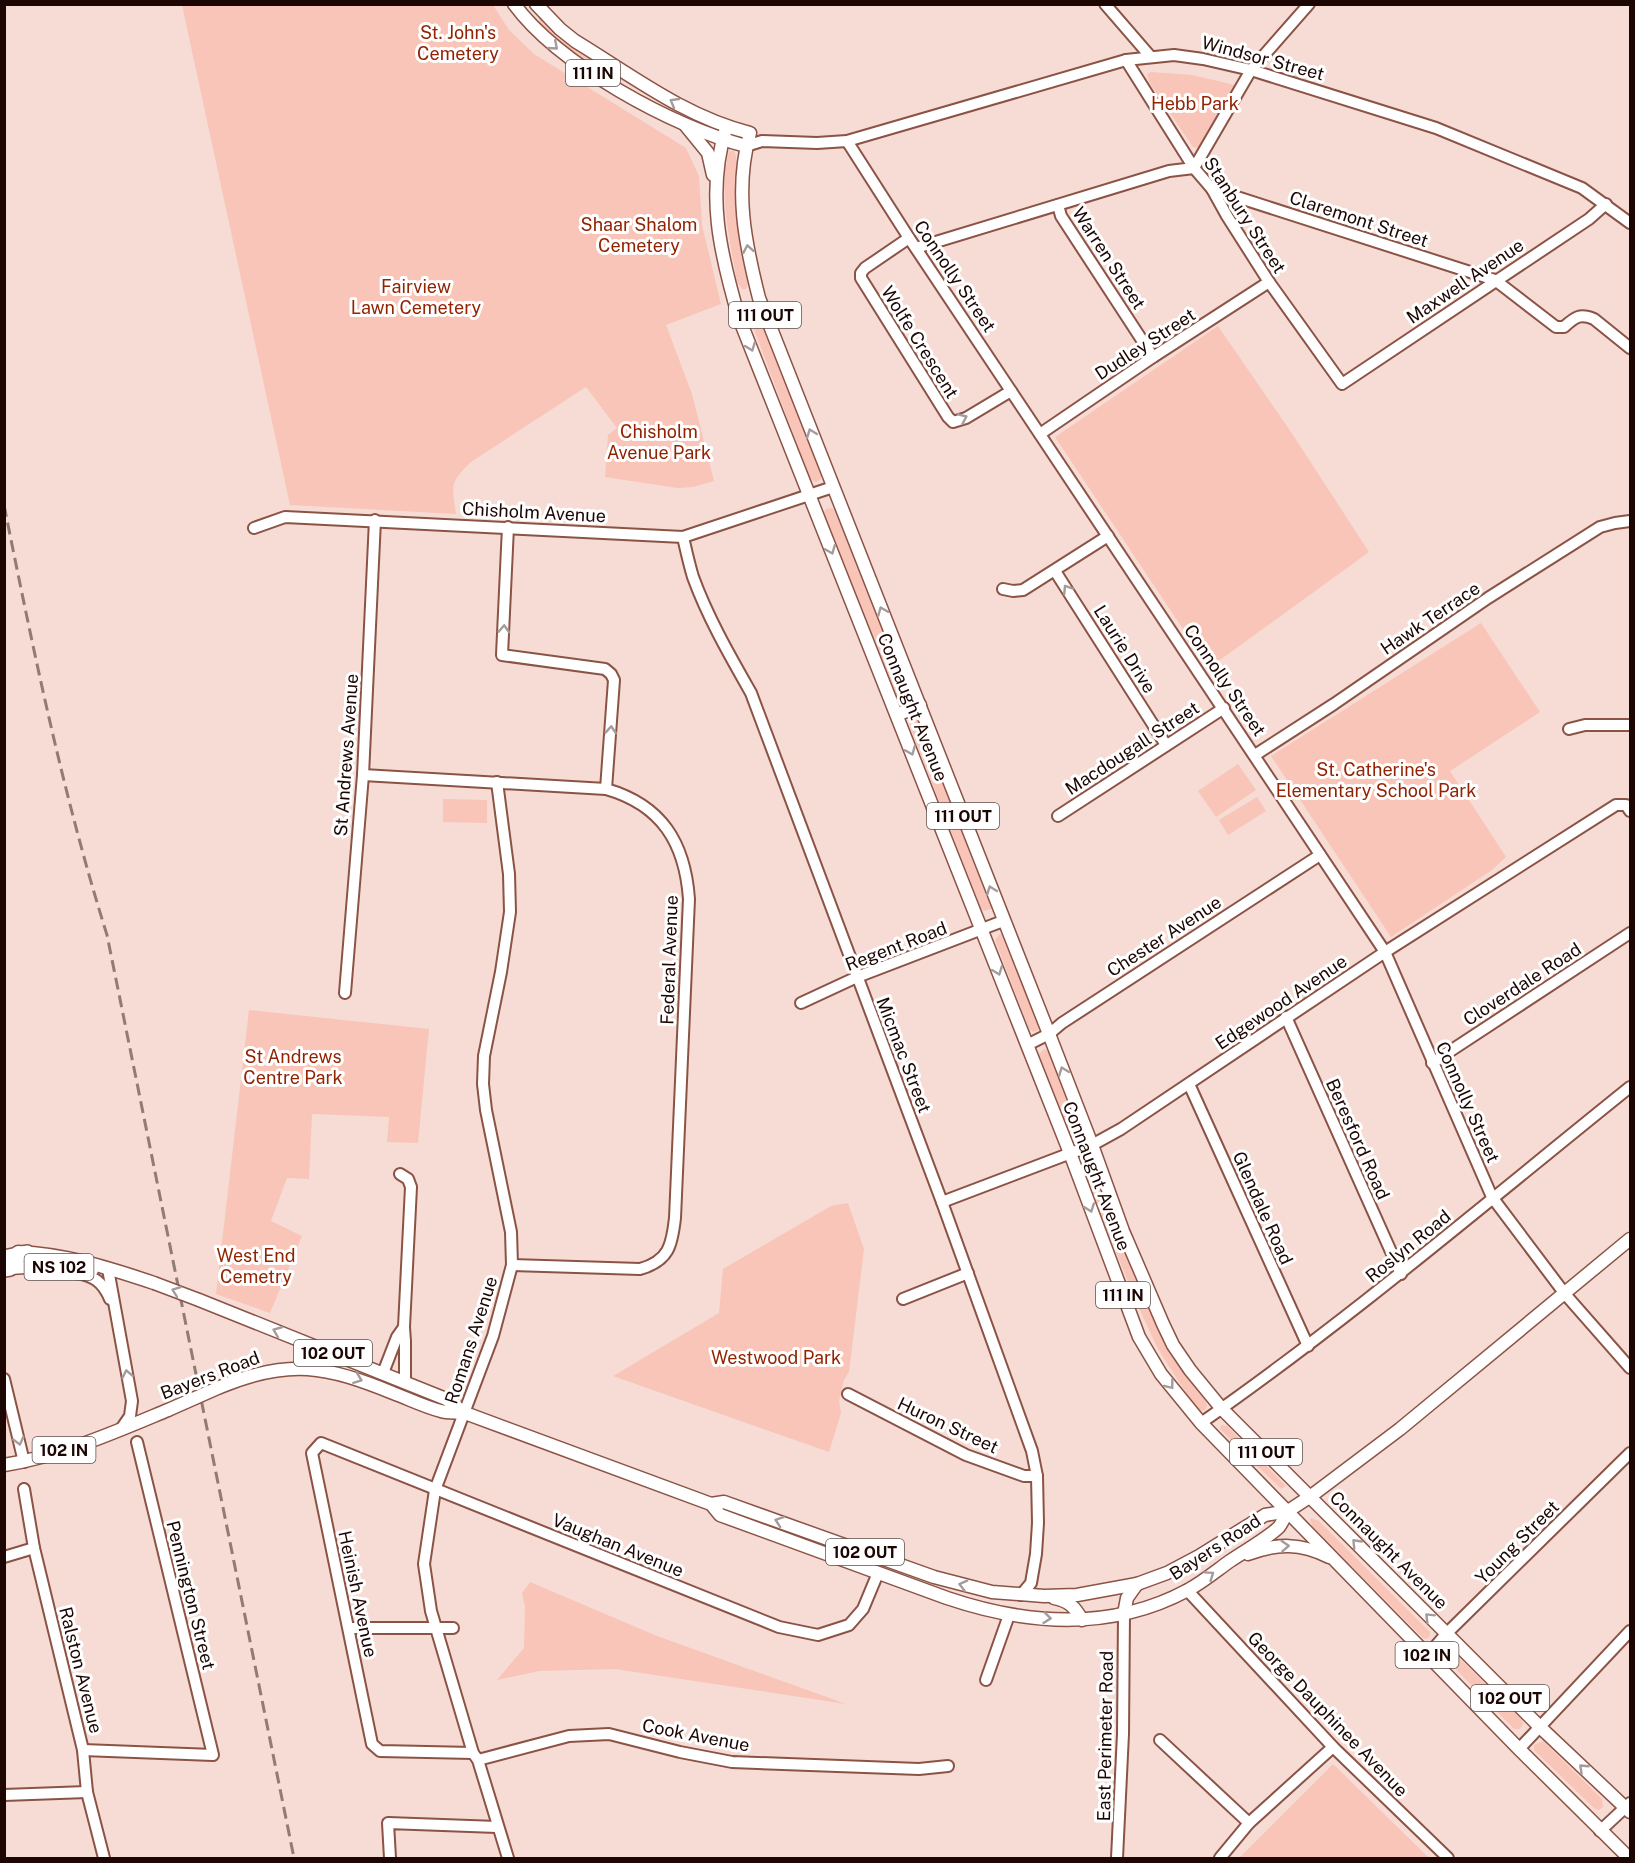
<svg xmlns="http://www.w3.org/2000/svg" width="1635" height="1863" font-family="'Public Sans',sans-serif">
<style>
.green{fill:#f8c5b8}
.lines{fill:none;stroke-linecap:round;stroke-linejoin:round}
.minor-casing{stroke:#8b5345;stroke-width:14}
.major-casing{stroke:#8b5345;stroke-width:15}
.highway-casing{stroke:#8b5345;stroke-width:18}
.minor{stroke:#fff;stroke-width:10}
.major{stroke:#fff;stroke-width:12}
.highway{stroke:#fff;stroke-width:15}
.rail{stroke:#927a75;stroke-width:3;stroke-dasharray:12 6;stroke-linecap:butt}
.major-bridge-casing{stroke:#8b5345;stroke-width:15;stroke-linecap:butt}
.major-bridge{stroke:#fff;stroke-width:12}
.oneway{stroke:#a49b9a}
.labels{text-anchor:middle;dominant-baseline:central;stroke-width:6;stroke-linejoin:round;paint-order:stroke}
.shield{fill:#fff;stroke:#5f514f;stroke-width:1.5}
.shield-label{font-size:16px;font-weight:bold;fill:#1b0603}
.park-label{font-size:18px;fill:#922303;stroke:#fff}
.street-label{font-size:18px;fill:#1b0603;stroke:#fff}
</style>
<rect width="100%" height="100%" fill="#f6dcd5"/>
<g class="green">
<path d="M182 5H493L509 30 534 54 686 148 699 176 702 225 721 304 666 325 692 394 714 481 693 487 677 488 605 477 608 435 617 428 586 387 471 462C449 483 452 486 456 514L290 505Z"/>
<path d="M539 18H542L718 130 708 129 695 124 567 48 539 24Z"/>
<path d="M1151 72 1192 75 1235 85 1199 148 1193 147 1149 82 1147 74Z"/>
<path d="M729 151H734L736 155 738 217 749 281 746 289H742L737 282C730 240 718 193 729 151Z"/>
<path d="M754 310 758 312 821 474V479L816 482 810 479 749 316 750 312Z"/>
<path d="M1218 326 1293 435 1369 552 1209 668 1055 437Z"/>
<path d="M832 508 835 510 909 693 906 699 903 700 897 696 824 513 826 509Z"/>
<path d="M1481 623 1540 712 1450 771 1506 857 1492 870 1391 937 1271 756Z"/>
<path d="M916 718 919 720 993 908 984 911 981 908 909 724Z"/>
<path d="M1238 764 1256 790 1216 817 1198 791Z"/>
<path d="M1257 797 1266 811 1228 835 1219 820Z"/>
<path d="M443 799 487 800V823L443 822Z"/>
<path d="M1000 934 1005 936 1039 1025 1038 1030 1033 1032 1029 1029 995 940Z"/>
<path d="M249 1010 429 1029 418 1143 387 1142 389 1117 312 1114 309 1179 287 1178 271 1221 302 1236 270 1313 216 1294Z"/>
<path d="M1044 1049 1049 1051 1081 1134V1138L1079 1142 1072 1140 1038 1055Z"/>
<path d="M1089 1169 1093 1170 1164 1342 1206 1402 1207 1406 1205 1410 1199 1411 1195 1407 1158 1349 1137 1304 1085 1174V1170Z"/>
<path d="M848 1203 864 1249 849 1372 844 1380 839 1401 841 1413 829 1452 613 1376 719 1313 723 1269 831 1206Z"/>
<path d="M1221 1425 1227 1426 1286 1486 1281 1489 1220 1429Z"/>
<path d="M1311 1518 1319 1521 1430 1632V1636L1426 1639 1423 1638 1313 1527 1310 1520Z"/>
<path d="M530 1582 657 1636 846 1704 615 1669 539 1671 497 1680 524 1648 525 1607 522 1593Z"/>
<path d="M1449 1651H1452L1522 1720 1523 1724 1520 1729H1514L1446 1659V1654Z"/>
<path d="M1543 1741 1602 1799 1603 1807 1599 1810 1595 1809 1534 1750V1745Z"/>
<path d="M1333 1764 1429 1858H1239Z"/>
</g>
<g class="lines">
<g class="minor-casing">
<g id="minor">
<path d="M1105 4 1150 56"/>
<path d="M1126 60 1194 168 1212 189 1227 216 1269 282 1342 384 1589 219 1606 204"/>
<path d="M847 141 909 238 1385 952 1492 1197 1565 1294 1630 1368"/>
<path d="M746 146 762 141 817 143 847 141 1126 60 1174 55 1203 59 1251 70 1436 128 1582 188 1630 223"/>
<path d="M1194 168 1251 70 1309 4"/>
<path d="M1212 189 1495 280 1556 327H1564C1575 317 1580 313 1594 319L1630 348"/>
<path d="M1058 205 1061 216 1153 357"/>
<path d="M909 238 865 268 861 273V278L948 417 953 422 966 418 1011 391"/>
<path d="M916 248 1169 171 1194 168"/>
<path d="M1040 434 1153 357 1269 282"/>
<path d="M508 527 502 655 605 669 611 674 614 680 606 789"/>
<path d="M254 528 285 517 683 537 833 487"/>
<path d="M683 537C686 550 689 564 693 577 708 618 730 656 751 693L942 1202 1032 1451 1037 1476 1038 1523 1036 1554 1031 1583 1021 1595"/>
<path d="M1055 571 1166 745"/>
<path d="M1003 589 1013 591 1023 590 1108 536"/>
<path d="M1569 729 1585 725H1630"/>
<path d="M1255 755 1334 704 1488 598 1600 527 1615 523 1630 521"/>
<path d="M363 775 606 789C662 805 685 843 689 899L675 1218C672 1245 669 1261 640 1269L512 1265"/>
<path d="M497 782 509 874 510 912 501 972 484 1056 483 1084 486 1110 511 1232 512 1265 493 1336 435 1490 424 1564 431 1611 473 1753 478 1760 508 1858"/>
<path d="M1058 816 1224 708"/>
<path d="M345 993 363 775 375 520"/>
<path d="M801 1003 857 977 1003 921"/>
<path d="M1286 1017 1401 1274"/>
<path d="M1027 1045 1049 1034 1062 1023 1320 855"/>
<path d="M1432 1063 1630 933"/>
<path d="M1189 1084 1308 1346"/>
<path d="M400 1174 408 1179 411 1187 404 1327 405 1341V1382"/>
<path d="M942 1202 1092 1145 1121 1129 1385 952 1616 805H1626L1630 811"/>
<path d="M108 1269 132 1401 130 1416 121 1429"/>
<path d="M75 1273C93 1275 103 1282 110 1299"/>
<path d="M903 1299 968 1273"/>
<path d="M383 1373 397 1337 404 1327"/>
<path d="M4 1379 24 1462"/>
<path d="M848 1394 966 1455 1024 1476H1037"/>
<path d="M1201 1423C1350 1319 1488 1201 1630 1087"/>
<path d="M24 1489 34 1548 83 1750 87 1792 104 1858"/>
<path d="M4 1557 34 1548"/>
<path d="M1187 1590 1333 1747 1448 1858"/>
<path d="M349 1628H453"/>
<path d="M1427 1656 1446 1634 1630 1453"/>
<path d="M986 1680 1009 1615"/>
<path d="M1160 1740 1249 1823"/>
<path d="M1519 1749 1630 1631"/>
<path d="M83 1750 213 1755 137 1442"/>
<path d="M473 1753 380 1751 372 1744 312 1453 321 1443 779 1627 818 1635 849 1625 863 1609 878 1573"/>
<path d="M478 1760 569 1736 609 1734 680 1752 732 1762 919 1769 948 1766"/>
<path d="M4 1795 87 1792"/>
<path d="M1600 1831 1630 1803"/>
<path d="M390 1858 388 1823 497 1827"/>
<path d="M1117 1858 1123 1734 1124 1614"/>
<path d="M1220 1858 1249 1823 1333 1747"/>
</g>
</g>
<g class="major-casing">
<g id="major">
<path d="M514 4C559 65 673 127 746 146"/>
<path d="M536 4 560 29 575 41C631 75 685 117 750 133 734 190 745 243 759 298L1049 1034 1092 1145 1123 1231 1163 1324 1173 1345 1190 1370 1222 1409 1541 1728 1630 1812"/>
<path d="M686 126 708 153 713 175"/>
<path d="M726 128C706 194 720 253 739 318L1070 1153 1139 1337 1161 1374 1201 1423 1519 1749 1629 1858"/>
<path d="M897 715 920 705"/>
<path d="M18 1252C66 1254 109 1268 154 1283"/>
<path d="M10 1268 41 1266 92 1270"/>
<path d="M199 1300 446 1399 465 1413 711 1504 720 1515 947 1598C1027 1625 1112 1631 1188 1590 1203 1582 1216 1571 1230 1561 1243 1552 1268 1538 1279 1527 1282 1523 1285 1516 1288 1511"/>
<path d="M220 1387C290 1358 326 1366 393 1393 409 1399 425 1407 441 1411 448 1413 456 1412 464 1413"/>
<path d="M4 1465C61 1456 115 1432 168 1410"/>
<path d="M711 1504 724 1502 934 1577 992 1592 1044 1596 1077 1595 1137 1584 1167 1573 1199 1556 1265 1515 1288 1511 1311 1496 1400 1429 1630 1239"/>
<path d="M1248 1554C1277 1543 1301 1543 1329 1557"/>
<path d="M1054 1598C1069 1601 1075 1607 1082 1620"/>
<path d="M1124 1614 1127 1598 1137 1584"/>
</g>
</g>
<g class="highway-casing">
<g id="highway">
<path d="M4 1258 27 1253"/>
<path d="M4 1269 10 1268"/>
</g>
</g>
<use href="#minor" class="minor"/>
<use href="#major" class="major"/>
<use href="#highway" class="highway"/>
<path class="rail" d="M4 505C33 649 63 795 107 935L294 1858"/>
<g class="major-bridge-casing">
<g id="major-bridge">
<path d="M154 1283 199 1300"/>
<path d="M168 1410 220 1387"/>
</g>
</g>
<use href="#major-bridge" class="major-bridge"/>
</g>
<defs><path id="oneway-chevron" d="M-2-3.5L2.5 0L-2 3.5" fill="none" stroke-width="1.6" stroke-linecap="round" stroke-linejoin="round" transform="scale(1.5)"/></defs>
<g class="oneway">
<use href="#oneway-chevron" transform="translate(554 46) rotate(41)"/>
<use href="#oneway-chevron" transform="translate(674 102) rotate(-150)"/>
<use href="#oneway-chevron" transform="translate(748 249) rotate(-100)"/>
<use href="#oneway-chevron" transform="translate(751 347) rotate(69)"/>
<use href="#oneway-chevron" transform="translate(963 418) rotate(-24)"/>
<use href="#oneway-chevron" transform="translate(811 433) rotate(-111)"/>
<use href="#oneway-chevron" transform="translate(831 550) rotate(68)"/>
<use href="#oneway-chevron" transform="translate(1067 589) rotate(-123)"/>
<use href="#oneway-chevron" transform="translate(882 611) rotate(-112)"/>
<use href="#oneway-chevron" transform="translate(504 629) rotate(-87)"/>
<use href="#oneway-chevron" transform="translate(611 730) rotate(-86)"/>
<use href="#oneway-chevron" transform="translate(911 751) rotate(68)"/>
<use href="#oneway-chevron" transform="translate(991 890) rotate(-111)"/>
<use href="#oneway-chevron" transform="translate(998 971) rotate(69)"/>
<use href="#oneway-chevron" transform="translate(1063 1071) rotate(-111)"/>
<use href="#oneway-chevron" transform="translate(1090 1208) rotate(70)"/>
<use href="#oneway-chevron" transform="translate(176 1291) rotate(-160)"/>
<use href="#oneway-chevron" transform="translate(277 1331) rotate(-158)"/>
<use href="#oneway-chevron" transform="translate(127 1374) rotate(-101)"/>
<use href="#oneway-chevron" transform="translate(358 1379) rotate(21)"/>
<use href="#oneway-chevron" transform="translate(1170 1385) rotate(52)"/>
<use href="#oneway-chevron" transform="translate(19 1441) rotate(76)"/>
<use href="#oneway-chevron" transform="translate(779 1521) rotate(-161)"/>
<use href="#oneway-chevron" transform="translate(1356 1543) rotate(-134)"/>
<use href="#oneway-chevron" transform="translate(1285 1546) rotate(-3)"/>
<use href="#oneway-chevron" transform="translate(1210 1575) rotate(-35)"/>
<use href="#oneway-chevron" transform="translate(963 1585) rotate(-165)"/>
<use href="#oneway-chevron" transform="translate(1429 1617) rotate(-135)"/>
<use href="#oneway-chevron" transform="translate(1047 1618) rotate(6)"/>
<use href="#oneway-chevron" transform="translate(1583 1768) rotate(-137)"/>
</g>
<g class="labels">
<g class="shield">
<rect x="566" y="60" width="54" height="26" rx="4.5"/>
<rect x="729" y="302" width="72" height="26" rx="4.5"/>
<rect x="927" y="803" width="72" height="26" rx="4.5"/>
<rect x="24.5" y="1254" width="69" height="26" rx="4.5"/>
<rect x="1096" y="1282" width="54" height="26" rx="4.5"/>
<rect x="294" y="1340" width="78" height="26" rx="4.5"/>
<rect x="32.5" y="1437" width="63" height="26" rx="4.5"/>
<rect x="1230" y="1439" width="72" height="26" rx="4.5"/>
<rect x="826" y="1539" width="78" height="26" rx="4.5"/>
<rect x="1395.5" y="1642" width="63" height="26" rx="4.5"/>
<rect x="1471" y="1685" width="78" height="26" rx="4.5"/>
</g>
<g class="shield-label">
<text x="593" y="73">111 IN</text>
<text x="765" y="315">111 OUT</text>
<text x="963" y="816">111 OUT</text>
<text x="59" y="1267">NS 102</text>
<text x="1123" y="1295">111 IN</text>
<text x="333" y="1353">102 OUT</text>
<text x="64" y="1450">102 IN</text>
<text x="1266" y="1452">111 OUT</text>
<text x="865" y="1552">102 OUT</text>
<text x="1427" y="1655">102 IN</text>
<text x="1510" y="1698">102 OUT</text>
</g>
<g class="park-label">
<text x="458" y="32">St. John's<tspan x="458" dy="21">Cemetery</tspan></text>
<text x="1195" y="103">Hebb Park</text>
<text x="639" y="224">Shaar Shalom<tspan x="639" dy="21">Cemetery</tspan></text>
<text x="416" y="286">Fairview<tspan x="416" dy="21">Lawn Cemetery</tspan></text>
<text x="659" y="431">Chisholm<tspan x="659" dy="21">Avenue Park</tspan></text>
<text x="1376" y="769">St. Catherine's<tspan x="1376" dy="21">Elementary School Park</tspan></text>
<text x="293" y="1056">St Andrews<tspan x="293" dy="21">Centre Park</tspan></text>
<text x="256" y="1255">West End<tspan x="256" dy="21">Cemetry</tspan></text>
<text x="776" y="1357">Westwood Park</text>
</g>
<g class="street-label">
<text transform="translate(1263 58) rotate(15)">Windsor Street</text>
<text transform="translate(1245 215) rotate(57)">Stanbury Street</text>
<text transform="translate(1359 219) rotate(18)">Claremont Street</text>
<text transform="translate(1109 258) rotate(57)">Warren Street</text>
<text transform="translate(955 276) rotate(56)">Connolly Street</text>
<text transform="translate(1465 281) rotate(-34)">Maxwell Avenue</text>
<text transform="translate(920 342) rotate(58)">Wolfe Crescent</text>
<text transform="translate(1145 344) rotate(-33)">Dudley Street</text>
<text transform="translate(534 512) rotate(3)">Chisholm Avenue</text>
<text transform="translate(1430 618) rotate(-34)">Hawk Terrace</text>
<text transform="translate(1125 649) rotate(58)">Laurie Drive</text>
<text transform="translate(1225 680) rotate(56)">Connolly Street</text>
<text transform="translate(913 707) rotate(68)">Connaught Avenue</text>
<text transform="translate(1132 748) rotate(-33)">Macdougall Street</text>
<text transform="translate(346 755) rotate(-86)">St Andrews Avenue</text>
<text transform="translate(1164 936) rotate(-33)">Chester Avenue</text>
<text transform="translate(896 946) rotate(-21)">Regent Road</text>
<text transform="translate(669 960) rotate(-88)">Federal Avenue</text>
<text transform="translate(1522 984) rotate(-33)">Cloverdale Road</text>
<text transform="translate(1281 1002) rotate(-34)">Edgewood Avenue</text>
<text transform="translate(904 1055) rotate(69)">Micmac Street</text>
<text transform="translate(1468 1102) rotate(66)">Connolly Street</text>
<text transform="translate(1358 1139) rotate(66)">Beresford Road</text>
<text transform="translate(1097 1176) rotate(69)">Connaught Avenue</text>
<text transform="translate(1263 1208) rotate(66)">Glendale Road</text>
<text transform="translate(1408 1246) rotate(-39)">Roslyn Road</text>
<text transform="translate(471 1340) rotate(-72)">Romans Avenue</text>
<text transform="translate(210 1375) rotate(-21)">Bayers Road</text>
<text transform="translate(948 1425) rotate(25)">Huron Street</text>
<text transform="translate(1517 1542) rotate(-45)">Young Street</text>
<text transform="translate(618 1545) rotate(22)">Vaughan Avenue</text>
<text transform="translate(1215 1547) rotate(-33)">Bayers Road</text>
<text transform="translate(1389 1550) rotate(45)">Connaught Avenue</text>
<text transform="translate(358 1594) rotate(78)">Heinish Avenue</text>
<text transform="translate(191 1595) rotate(76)">Pennington Street</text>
<text transform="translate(81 1670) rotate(76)">Ralston Avenue</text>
<text transform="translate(1328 1714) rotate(46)">George Dauphinee Avenue</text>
<text transform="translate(696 1735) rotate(11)">Cook Avenue</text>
<text transform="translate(1105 1736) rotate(-89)">East Perimeter Road</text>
</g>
</g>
<rect width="1635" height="1863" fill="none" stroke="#1b0603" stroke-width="12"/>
</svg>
